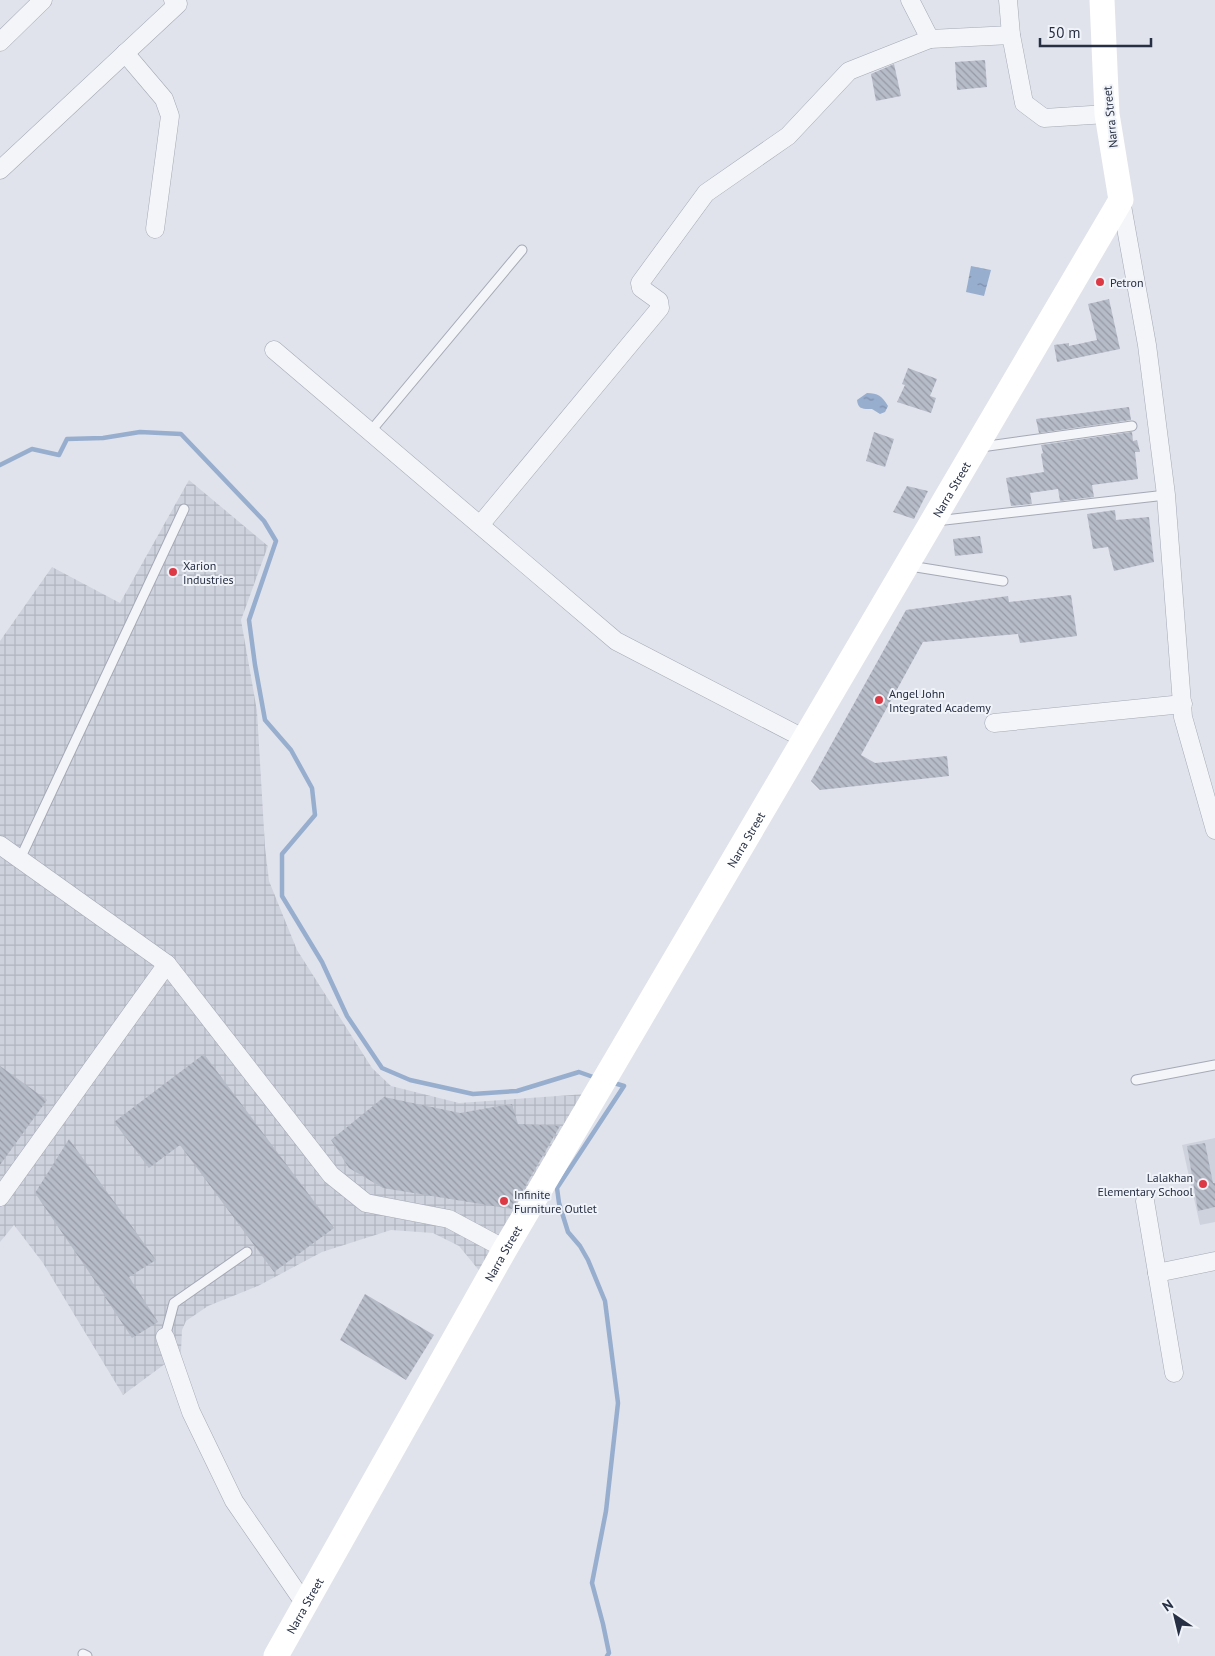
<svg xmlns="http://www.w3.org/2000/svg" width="1215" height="1656" font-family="'PT Sans',sans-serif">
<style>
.built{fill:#ced2dd}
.industrial{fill:url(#industrial-grid)}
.water{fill:url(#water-ripples)}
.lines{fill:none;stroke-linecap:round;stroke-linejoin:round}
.stream{stroke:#98aece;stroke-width:4.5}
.building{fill:url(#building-back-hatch)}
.lane-casing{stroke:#a5a9b6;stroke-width:11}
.street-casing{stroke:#a5a9b6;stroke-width:19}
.lane{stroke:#f3f5f8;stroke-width:9}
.street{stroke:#f3f5f8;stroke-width:18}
.secondary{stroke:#fff;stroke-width:25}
.poi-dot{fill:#dc3945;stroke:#f0f3f8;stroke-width:2}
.labels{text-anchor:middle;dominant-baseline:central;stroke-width:4;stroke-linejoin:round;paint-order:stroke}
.street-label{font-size:12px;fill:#272f44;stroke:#f0f3f8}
.poi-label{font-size:12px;fill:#272f44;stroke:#f0f3f8;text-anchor:start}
</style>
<defs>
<pattern id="industrial-grid" width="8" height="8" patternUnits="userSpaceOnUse" patternTransform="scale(1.25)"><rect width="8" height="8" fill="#ced2dd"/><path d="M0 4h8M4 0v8" fill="none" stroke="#b1b5bf"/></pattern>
<pattern id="water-ripples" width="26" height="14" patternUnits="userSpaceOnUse" patternTransform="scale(1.25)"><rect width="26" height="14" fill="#98aece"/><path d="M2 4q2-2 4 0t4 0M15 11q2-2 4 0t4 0" fill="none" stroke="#7c8ea9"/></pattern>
<pattern id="building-back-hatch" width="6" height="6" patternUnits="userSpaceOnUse" patternTransform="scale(1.25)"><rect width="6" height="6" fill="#b7bcc9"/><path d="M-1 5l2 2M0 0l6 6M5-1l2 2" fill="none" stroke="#9599a5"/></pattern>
</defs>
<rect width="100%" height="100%" fill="#e0e3eb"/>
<path class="built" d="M1215 1138V1222L1200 1225 1182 1145Z"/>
<path class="industrial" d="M189 480 268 546 241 620 257 711 265 847 269 881 297 950 372 1068 391 1086 459 1103 586 1094 482 1274 459 1246 433 1233 391 1230 322 1252 258 1286 208 1306 186 1321 182 1330 181 1352 123 1395 43 1263 14 1225 0 1242V641L52 567 120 603Z"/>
<g class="water">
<path d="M971 266 991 270 984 296 966 292Z"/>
<path d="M867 393C878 393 882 396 888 406L885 412 880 414 872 409C864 409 858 410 857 400Z"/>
</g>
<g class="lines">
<g class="stream">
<path d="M0 465 32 449 59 455 67 439 103 438 140 432 181 434 264 521 276 541 249 620 255 665 265 720 291 750 312 788 315 815 282 854V896L322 962 347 1016 382 1068 410 1080 473 1094 517 1091 579 1072 596 1078"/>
<path d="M607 1656 609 1653 603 1624 592 1583 606 1511 618 1403 605 1301 588 1260 580 1246 568 1232 559 1203 557 1188 624 1086 614 1083"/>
</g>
</g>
<g class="building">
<path d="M985 60 987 87 957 90 955 62Z"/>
<path d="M894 64 901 96 876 101 871 74Z"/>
<path d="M1109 299 1120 349 1057 362 1054 345 1069 343V346L1097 340 1088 304Z"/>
<path d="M908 368 937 379 930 396 936 398 931 413 897 402 905 385 902 384Z"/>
<path d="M1129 407 1131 420 1039 433 1036 419Z"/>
<path d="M874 432 894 439 885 467 866 461Z"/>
<path d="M1132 432 1133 441 1137 440 1140 452H1135L1138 479 1092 485 1094 497 1060 501 1058 489 1030 493 1032 504 1011 506 1006 478 1044 472 1041 454 1043 453 1041 445Z"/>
<path d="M907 486 928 491 914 519 893 512Z"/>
<path d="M1115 510 1116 520 1149 517 1154 562 1114 571 1108 547 1093 549 1087 514Z"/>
<path d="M980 536 983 553 955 556 953 539Z"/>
<path d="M1071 595 1077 636 1020 643 1018 634 923 642 861 755 875 763 947 756 949 776 820 790 811 781 906 610 1008 596 1009 602Z"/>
<path d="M204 1054 334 1228 274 1272 180 1145 149 1168 114 1122Z"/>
<path d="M0 1066 47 1100 0 1165Z"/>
<path d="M384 1097 460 1113 512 1104 518 1124 560 1126 512 1209 383 1188 349 1168 331 1140Z"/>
<path d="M69 1139 156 1260 129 1277 158 1322 132 1338 105 1297H106L35 1193Z"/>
<path d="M1205 1143 1213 1183H1215V1207L1198 1211 1187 1146Z"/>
<path d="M365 1294 434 1335 406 1380 340 1340Z"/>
</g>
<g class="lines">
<g class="lane-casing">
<g id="lane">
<path d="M370 432 522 250"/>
<path d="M981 447 1132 426"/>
<path d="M936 521 1166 495"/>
<path d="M910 566 1003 581"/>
<path d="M20 859 184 509"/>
<path d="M1136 1080 1215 1065"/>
<path d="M165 1337 174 1303 247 1252"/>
<path d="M83 1654 87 1656"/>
</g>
</g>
<g class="street-casing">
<g id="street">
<path d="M910 0 930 39"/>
<path d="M1008 0 1011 35 1024 103 1044 118 1107 114"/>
<path d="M0 42 43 0"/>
<path d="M125 53 164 99 170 116 155 229"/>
<path d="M0 170 178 4 173 0"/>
<path d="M1121 200 1147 345 1166 495 1183 717 1215 830"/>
<path d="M274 350 616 641 805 739"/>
<path d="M480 525 660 308 659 301 641 288 640 283 706 193 788 136 849 71 930 39 1011 35"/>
<path d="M994 723 1183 704"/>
<path d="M0 845 167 964 331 1175 366 1203 449 1219 505 1249"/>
<path d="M0 1197 167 964"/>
<path d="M1145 1201 1174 1373"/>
<path d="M1157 1273 1215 1261"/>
<path d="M165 1337 191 1412 234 1501 305 1604"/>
</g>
</g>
<use href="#lane" class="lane"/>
<use href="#street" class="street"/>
<path class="secondary" id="s1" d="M276 1656 505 1249 1121 200 1107 114 1102 0"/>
</g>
<g class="poi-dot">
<circle cx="1100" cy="282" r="5"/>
<circle cx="173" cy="572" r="5"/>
<circle cx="879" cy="700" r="5"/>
<circle cx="1203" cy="1184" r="5"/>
<circle cx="504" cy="1201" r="5"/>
</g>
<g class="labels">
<g class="street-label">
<text transform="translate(1110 117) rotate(-96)">Narra Street</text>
<text stroke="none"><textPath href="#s1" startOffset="1348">Narra Street</textPath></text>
<text stroke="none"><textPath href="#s1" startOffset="942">Narra Street</textPath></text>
<text stroke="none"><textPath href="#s1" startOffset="462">Narra Street</textPath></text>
<text stroke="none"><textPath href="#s1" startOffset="58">Narra Street</textPath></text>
</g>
<g class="poi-label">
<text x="1110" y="282">Petron</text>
<text x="183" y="565">Xarion<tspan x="183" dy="14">Industries</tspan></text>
<text x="889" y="693">Angel John<tspan x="889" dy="14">Integrated Academy</tspan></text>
<text x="1193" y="1177" text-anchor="end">Lalakhan<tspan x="1193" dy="14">Elementary School</tspan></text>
<text x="514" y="1194">Infinite<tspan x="514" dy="14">Furniture Outlet</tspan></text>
</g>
</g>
<g transform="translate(1175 1616) rotate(325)" stroke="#f0f3f8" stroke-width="4" paint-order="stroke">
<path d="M0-4L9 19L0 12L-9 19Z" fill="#272f44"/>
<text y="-8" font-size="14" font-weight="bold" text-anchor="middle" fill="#272f44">N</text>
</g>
<path d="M1040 38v8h111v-8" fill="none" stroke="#272f44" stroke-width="2.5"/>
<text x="1048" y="38" font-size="15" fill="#272f44" stroke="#f0f3f8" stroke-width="4" paint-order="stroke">50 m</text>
</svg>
